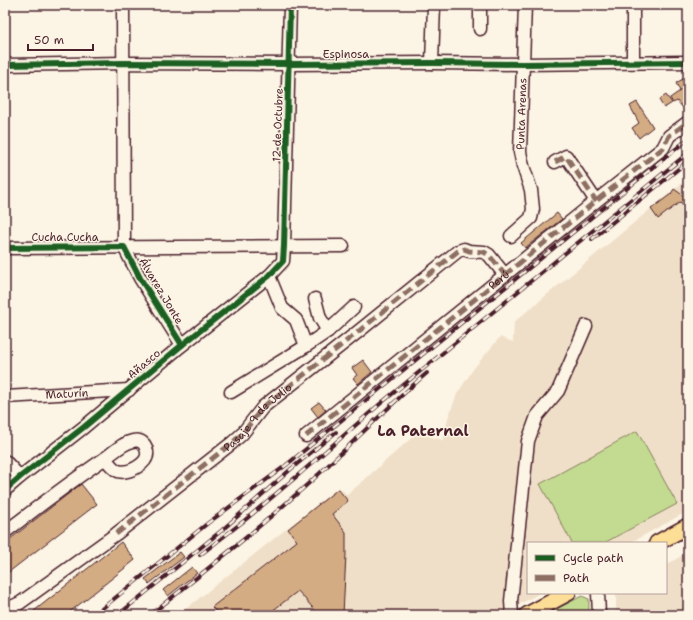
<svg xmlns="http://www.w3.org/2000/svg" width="693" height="620" font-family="'Shantell Sans',sans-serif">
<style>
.built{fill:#f0dfc8}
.green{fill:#c3db91;stroke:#867d5e}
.building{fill:#d3ac84;stroke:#4a1f2b}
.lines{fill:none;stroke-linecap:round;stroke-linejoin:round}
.minor-casing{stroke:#4a1f2b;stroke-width:15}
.major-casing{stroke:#4a1f2b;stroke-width:18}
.minor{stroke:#fcf5e5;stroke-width:12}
.major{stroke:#fcde96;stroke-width:15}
.rail-casing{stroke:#4a1f2b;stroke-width:4}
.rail{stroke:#fcf5e5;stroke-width:2.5;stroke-dasharray:8;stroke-linecap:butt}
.quiet{stroke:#8d6e63;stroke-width:5;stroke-dasharray:10 5;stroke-linecap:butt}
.cycleway-casing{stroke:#fcf5e5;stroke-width:8}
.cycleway{stroke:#1b5e20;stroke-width:6}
.labels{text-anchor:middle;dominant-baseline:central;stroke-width:3;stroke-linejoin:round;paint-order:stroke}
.street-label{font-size:11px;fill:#4a1f2b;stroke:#fcf5e5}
.district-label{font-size:15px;font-weight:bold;fill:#4a1f2b;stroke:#fcf5e5}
</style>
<rect width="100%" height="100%" fill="#fcf5e5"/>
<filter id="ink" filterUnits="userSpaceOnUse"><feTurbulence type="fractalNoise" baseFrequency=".025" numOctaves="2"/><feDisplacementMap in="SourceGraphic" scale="8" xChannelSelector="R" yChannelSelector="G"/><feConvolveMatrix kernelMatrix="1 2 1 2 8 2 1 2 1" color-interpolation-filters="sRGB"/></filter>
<g filter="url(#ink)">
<g class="built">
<path d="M688 178V511L630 543H528V593H540L506 612 494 615H178L339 487 347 495 417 433 443 440 448 418 457 394 474 368 500 337 513 342 514 322Z"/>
<path d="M688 552V615H616V594L666 593V565Z"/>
</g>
<g class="green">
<path d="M637 431 677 504 604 543H572L540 484Z"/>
<path d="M582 596 589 599V615H544Z"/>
</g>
<g class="building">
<path d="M683 79 688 88V106L684 109 677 101 673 103 670 98 680 91 676 83Z"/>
<path d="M666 95 672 103 664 108 659 100Z"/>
<path d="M637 102 653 127 639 138 632 128 639 123 630 106Z"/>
<path d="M674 189 688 199V208L680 202 658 219 651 209 671 194Z"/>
<path d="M557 213 562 219 525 248 521 243Z"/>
<path d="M363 360 372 372 358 384 353 378 357 375 352 368Z"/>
<path d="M319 402 326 410 318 417 311 408Z"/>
<path d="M81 484 97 504 5 575V543Z"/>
<path d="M338 489 348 501 332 514 346 532V554L343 615H319L298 591 267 615H219L212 607 297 541 288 529Z"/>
<path d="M121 542 135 560 66 615H29Z"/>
<path d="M180 552 184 557 149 584 145 579Z"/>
<path d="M192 567 197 573 168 596 163 590Z"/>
</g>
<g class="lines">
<g class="minor-casing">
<g id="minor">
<path d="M123 5 124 247 140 278 182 345"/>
<path d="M480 29V5"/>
<path d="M633 62V5"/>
<path d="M432 63 434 5"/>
<path d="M5 65 124 63 289 64 432 63 523 64 688 62"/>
<path d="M555 162 566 156 596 201"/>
<path id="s1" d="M511 236 531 218 533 209 531 190 523 166 520 152 525 5"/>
<path d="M5 248 343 246"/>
<path d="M315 299 320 318 328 331"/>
<path d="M306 346 328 331 354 307"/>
<path d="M231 392 306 346 296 320 282 308 269 276"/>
<path id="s2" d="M5 397 129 390"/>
<path d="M306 436 596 201 663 148 669 136 688 122"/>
<path d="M5 461 20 477"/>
<path d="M5 490 20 477 84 427 182 345 269 276 283 261 284 246 290 5"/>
<path d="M5 532C38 507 70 482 104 459 113 453 122 443 133 441 141 439 146 444 147 452 149 464 128 474 118 471 113 469 108 462 105 458"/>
<path d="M598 593 599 615"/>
<path d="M5 610 20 603 116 534 232 443 242 434 263 407 359 331 458 251 464 249 469 251 484 252 489 255 505 275"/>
<path d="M512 615 511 601 528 441 537 416 558 391 586 326"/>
</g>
</g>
<g class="major-casing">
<g id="major">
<path d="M657 543 688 526"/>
<path d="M527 615 568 593"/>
</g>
</g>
<use href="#minor" class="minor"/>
<use href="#major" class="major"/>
<g class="rail-casing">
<g id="rail">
<path d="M592 239 688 161"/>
<path d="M200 555 245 520 296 477 380 404 688 153"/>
<path d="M94 615 208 523 285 466 688 139"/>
<path d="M118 615 221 531 291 469 336 432"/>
<path d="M150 615C204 572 258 529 309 483 349 447 386 408 427 373"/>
</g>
</g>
<use href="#rail" class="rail"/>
<g class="quiet">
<path d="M555 162 566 156 596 201"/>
<path id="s3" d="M306 436 596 201 663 148 669 136 688 122"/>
<path id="s4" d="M116 534 232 443 242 434 263 407 359 331 458 251 464 249 469 251 484 252 489 255 505 275"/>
</g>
<g class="cycleway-casing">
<g id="cycleway">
<path d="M5 65 124 63 289 64 432 63 523 64 688 62"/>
<path d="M5 248 124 247 140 278 182 345"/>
<path d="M5 490 20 477 84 427 182 345 269 276 283 261 284 246 290 5"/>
</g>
</g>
<use href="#cycleway" class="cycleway"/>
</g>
</g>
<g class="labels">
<g class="street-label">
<text x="346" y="54">Espinosa</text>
<text stroke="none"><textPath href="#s1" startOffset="133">Punta Arenas</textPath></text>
<text transform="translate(278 125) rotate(-88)">12 de Octubre</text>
<text x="65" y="237">Cucha Cucha</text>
<text stroke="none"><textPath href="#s3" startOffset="248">Perú</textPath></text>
<text transform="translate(161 291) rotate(59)">Álvarez Jonte</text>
<text transform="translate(144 364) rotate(-40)">Añasco</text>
<text stroke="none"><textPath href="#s2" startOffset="62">Maturín</textPath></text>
<text stroke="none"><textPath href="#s4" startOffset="184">Pasaje 9 de Julio</textPath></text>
</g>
<g class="district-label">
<text x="423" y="431">La Paternal</text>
</g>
</g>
<rect width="693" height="620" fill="none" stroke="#fcf5e5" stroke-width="20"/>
<rect x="10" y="10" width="673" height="600" fill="none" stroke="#4a1f2b" stroke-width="1.5" filter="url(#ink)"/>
<rect x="527" y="542" width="140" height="52" fill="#fcf5e5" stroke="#b59f9b"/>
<rect x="535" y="555" width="20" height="6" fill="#1b5e20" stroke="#b59f9b"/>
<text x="563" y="562" font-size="12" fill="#4a1f2b">Cycle path</text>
<rect x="535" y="575" width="20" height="6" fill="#8d6e63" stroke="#b59f9b"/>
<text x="563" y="582" font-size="12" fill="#4a1f2b">Path</text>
<path d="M28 44v6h65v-6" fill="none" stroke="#4a1f2b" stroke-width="2"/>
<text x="34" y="44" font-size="12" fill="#4a1f2b" stroke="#fcf5e5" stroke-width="3" paint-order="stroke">50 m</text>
</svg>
